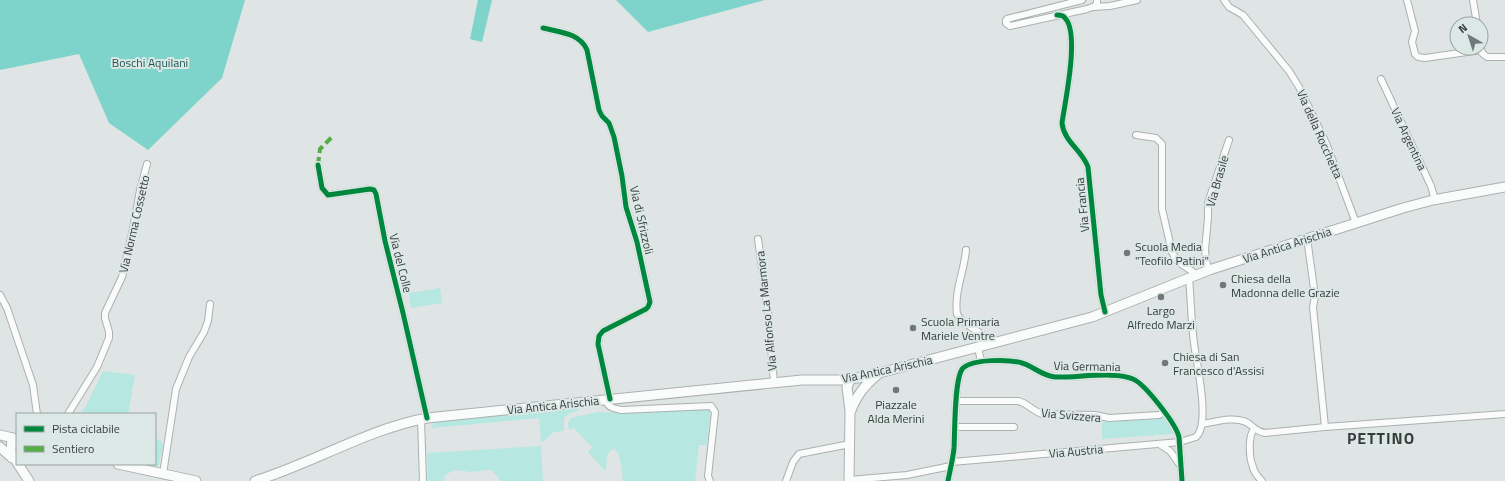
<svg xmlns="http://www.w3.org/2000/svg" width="1505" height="481" font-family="'Titillium Web',sans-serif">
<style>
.green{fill:#b6e7e0}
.forest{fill:#7ed3ca}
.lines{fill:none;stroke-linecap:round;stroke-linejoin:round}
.street-casing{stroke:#acb0b0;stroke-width:8}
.secondary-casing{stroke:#acb0b0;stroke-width:11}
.street{stroke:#fafbfb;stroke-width:6}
.secondary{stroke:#fafbfb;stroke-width:9}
.quiet{stroke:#55ad46;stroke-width:4;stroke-dasharray:8 4;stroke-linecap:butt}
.cycleway-casing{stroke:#dce8e6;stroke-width:8}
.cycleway{stroke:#00873e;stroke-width:5}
.poi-dot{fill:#727877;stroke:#dce8e6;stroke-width:1.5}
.labels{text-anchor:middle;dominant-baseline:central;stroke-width:4;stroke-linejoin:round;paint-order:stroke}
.park-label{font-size:12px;fill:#1c564f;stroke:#dce8e6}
.street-label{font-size:12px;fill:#383d3c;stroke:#dce8e6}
.poi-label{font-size:12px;fill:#383d3c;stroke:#dce8e6;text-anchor:start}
.district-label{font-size:16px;font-weight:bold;letter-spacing:1px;fill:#383d3c;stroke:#dce8e6}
</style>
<rect width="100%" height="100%" fill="#dfe5e4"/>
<g class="green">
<path d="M440 288 442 303 411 308 409 293Z"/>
<path d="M103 371 135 375 128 414H80L86 406Z"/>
<path d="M579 407V410L570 413 564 418V431L554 432 541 443 539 418 431 428 435 421Z"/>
<path d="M710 409V415L707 445H699L695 481H623L621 464 618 453 614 449C603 453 609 463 605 471L588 452 592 447 574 428 570 430C567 425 568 423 571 418L598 412 624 413Z"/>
<path d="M1166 416 1176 429 1172 434 1102 439V422L1159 419V417Z"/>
<path d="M155 438 162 442 163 446 158 468 143 464H155Z"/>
<path d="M541 446 543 481H500L497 476 491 470H488L471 472 455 470 445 475 444 481H428L427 453Z"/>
</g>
<g class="forest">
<path d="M0 0H245L222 78 148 150 109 123 79 54 0 70Z"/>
<path d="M478 0H492L482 42 470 39Z"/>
<path d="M616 0H765L648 32Z"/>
</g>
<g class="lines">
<g class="street-casing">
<g id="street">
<path d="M1082 0 1007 19 1006 20V23L1010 26 1087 9 1095 6 1097 3V0"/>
<path d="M1224 0 1229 7 1243 15 1289 71 1299 87 1326 143 1356 223"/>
<path d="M1407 0 1415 31 1412 42 1415 54 1418 57 1425 58 1481 50"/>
<path d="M1473 0 1477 24"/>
<path d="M1093 7 1110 6 1137 0"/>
<path d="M1057 15C1060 15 1063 15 1065 18 1080 33 1065 102 1062 123 1064 142 1082 150 1088 167L1101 295 1105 312"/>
<path d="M543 28C559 32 580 33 587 50L599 110 602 116 609 123 614 137 622 176 626 207 637 242 650 302 648 307 646 309 603 331 599 336 598 344 610 399"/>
<path d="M1481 48 1482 53 1487 57H1505"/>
<path d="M1381 79 1431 186 1435 200"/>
<path d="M1136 135 1156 138 1162 144V209L1172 252 1177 261 1193 272 1195 275"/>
<path d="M318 165 322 188 328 195 370 189 374 190 376 194 385 241 403 313 427 418"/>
<path d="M1307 238 1315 296 1313 307 1325 427"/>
<path d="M758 239 768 311 774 383"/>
<path d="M966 250C964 272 954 292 957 314 964 328 984 330 990 344"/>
<path d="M1209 270 1206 261 1205 250 1208 218V203L1229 140"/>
<path d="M0 295 7 308 33 385 37 414"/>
<path d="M978 348 981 361"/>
<path d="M606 399C607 408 614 408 621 410L711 406 715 412 708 476 710 481"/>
<path d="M957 401H1018C1028 403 1033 412 1043 414L1095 415 1109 418 1159 415 1164 412"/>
<path d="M68 414 97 367 109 338V332L105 318V313L122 277 133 229 140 190 147 164"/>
<path d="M421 419 423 481"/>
<path d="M1202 424C1215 422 1233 416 1246 422 1254 426 1254 431 1265 433L1325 427 1505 414"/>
<path d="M955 427H1014"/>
<path d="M1254 429C1248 436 1249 458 1253 467 1254 473 1258 477 1262 481"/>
<path d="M1159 444 1170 451 1180 465"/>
<path d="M952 462 1180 442 1196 437C1211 424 1196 361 1194 343 1191 321 1191 299 1189 278"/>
<path d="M163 474 176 389 189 357 204 332 208 321 210 304"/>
<path d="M849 480 907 475 951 466"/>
<path d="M786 481 793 462 799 454 850 444"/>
<path d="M948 481C950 470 953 459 954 448 955 433 954 377 963 368 973 359 1009 359 1022 363 1033 366 1042 376 1055 377 1074 378 1117 371 1133 379 1145 384 1176 424 1179 437L1182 481"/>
</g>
</g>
<g class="secondary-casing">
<g id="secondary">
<path d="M850 411 847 387 850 380"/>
<path d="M0 435 17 439"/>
<path d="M12 438 11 451 17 462"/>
<path d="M0 447 12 458"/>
<path d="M18 464 29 481"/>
<path d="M118 464 196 481"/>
<path d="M255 481C313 463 368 429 427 418L802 380H844L864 377 1092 317 1117 307 1209 270 1403 208 1433 200 1505 187"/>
<path d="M849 481 850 413C856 396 864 386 878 374"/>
</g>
</g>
<use href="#street" class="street"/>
<use href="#secondary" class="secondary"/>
<path class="quiet" d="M318 165 320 149 333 136"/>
<g class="cycleway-casing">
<g id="cycleway">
<path d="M1057 15C1060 15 1063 15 1065 18 1080 33 1065 102 1062 123 1064 142 1082 150 1088 167L1101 295 1105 312"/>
<path d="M543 28C559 32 580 33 587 50L599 110 602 116 609 123 614 137 622 176 626 207 637 242 650 302 648 307 646 309 603 331 599 336 598 344 610 399"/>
<path d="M318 165 322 188 328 195 370 189 374 190 376 194 385 241 403 313 427 418"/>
<path d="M948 481C950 470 953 459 954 448 955 433 954 377 963 368 973 359 1009 359 1022 363 1033 366 1042 376 1055 377 1074 378 1117 371 1133 379 1145 384 1176 424 1179 437L1182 481"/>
</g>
</g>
<use href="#cycleway" class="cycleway"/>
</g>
<g class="poi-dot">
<circle cx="1127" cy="253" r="4"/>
<circle cx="1223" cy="285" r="4"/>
<circle cx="1161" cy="297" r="4"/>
<circle cx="913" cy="328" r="4"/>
<circle cx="1165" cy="363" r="4"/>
<circle cx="896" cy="390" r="4"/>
</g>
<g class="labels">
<g class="park-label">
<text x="150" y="62">Boschi Aquilani</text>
</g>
<g class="street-label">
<text transform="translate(1320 134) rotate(66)">Via della Rocchetta</text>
<text transform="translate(1409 139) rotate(65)">Via Argentina</text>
<text transform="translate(1217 181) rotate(-74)">Via Brasile</text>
<text transform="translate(1082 205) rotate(-96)">Via Francia</text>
<text transform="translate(642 220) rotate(77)">Via di Sfrizzoli</text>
<text transform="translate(134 224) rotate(-77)">Via Norma Cossetto</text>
<text transform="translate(1287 245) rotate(-18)">Via Antica Arischia</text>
<text transform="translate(401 263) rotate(76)">Via del Colle</text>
<text transform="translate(766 311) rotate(-96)">Via Alfonso La Marmora</text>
<text transform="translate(1087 366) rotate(1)">Via Germania</text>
<text transform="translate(887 369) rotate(-12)">Via Antica Arischia</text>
<text transform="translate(553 405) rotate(-6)">Via Antica Arischia</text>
<text transform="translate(1071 415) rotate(5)">Via Svizzera</text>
<text transform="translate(1076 451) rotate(-5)">Via Austria</text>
</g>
<g class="poi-label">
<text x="1135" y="246">Scuola Media<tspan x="1135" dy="14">"Teofilo Patini"</tspan></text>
<text x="1231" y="278">Chiesa della<tspan x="1231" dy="14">Madonna delle Grazie</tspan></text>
<text x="1161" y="310" text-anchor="middle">Largo<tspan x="1161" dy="14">Alfredo Marzi</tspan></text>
<text x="921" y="321">Scuola Primaria<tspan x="921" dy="14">Mariele Ventre</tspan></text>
<text x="1173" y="356">Chiesa di San<tspan x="1173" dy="14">Francesco d'Assisi</tspan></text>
<text x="896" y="404" text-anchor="middle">Piazzale<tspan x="896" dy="14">Alda Merini</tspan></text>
</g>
<g class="district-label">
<text x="1381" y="438">PETTINO</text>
</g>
</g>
<rect x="16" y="413" width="140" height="52" fill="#dce8e6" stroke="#9aa4a2"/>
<rect x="24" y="426" width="20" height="6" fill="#00873e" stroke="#9aa4a2"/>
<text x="52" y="433" font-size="12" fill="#383d3c">Pista ciclabile</text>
<rect x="24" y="446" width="20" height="6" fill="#55ad46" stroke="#9aa4a2"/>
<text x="52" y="453" font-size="12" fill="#383d3c">Sentiero</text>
<g transform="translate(1469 36) rotate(321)"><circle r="19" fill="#dce8e6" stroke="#9aa4a2"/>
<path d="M0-3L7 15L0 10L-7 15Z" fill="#727877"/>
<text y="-6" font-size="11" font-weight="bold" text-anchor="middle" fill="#383d3c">N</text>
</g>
</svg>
